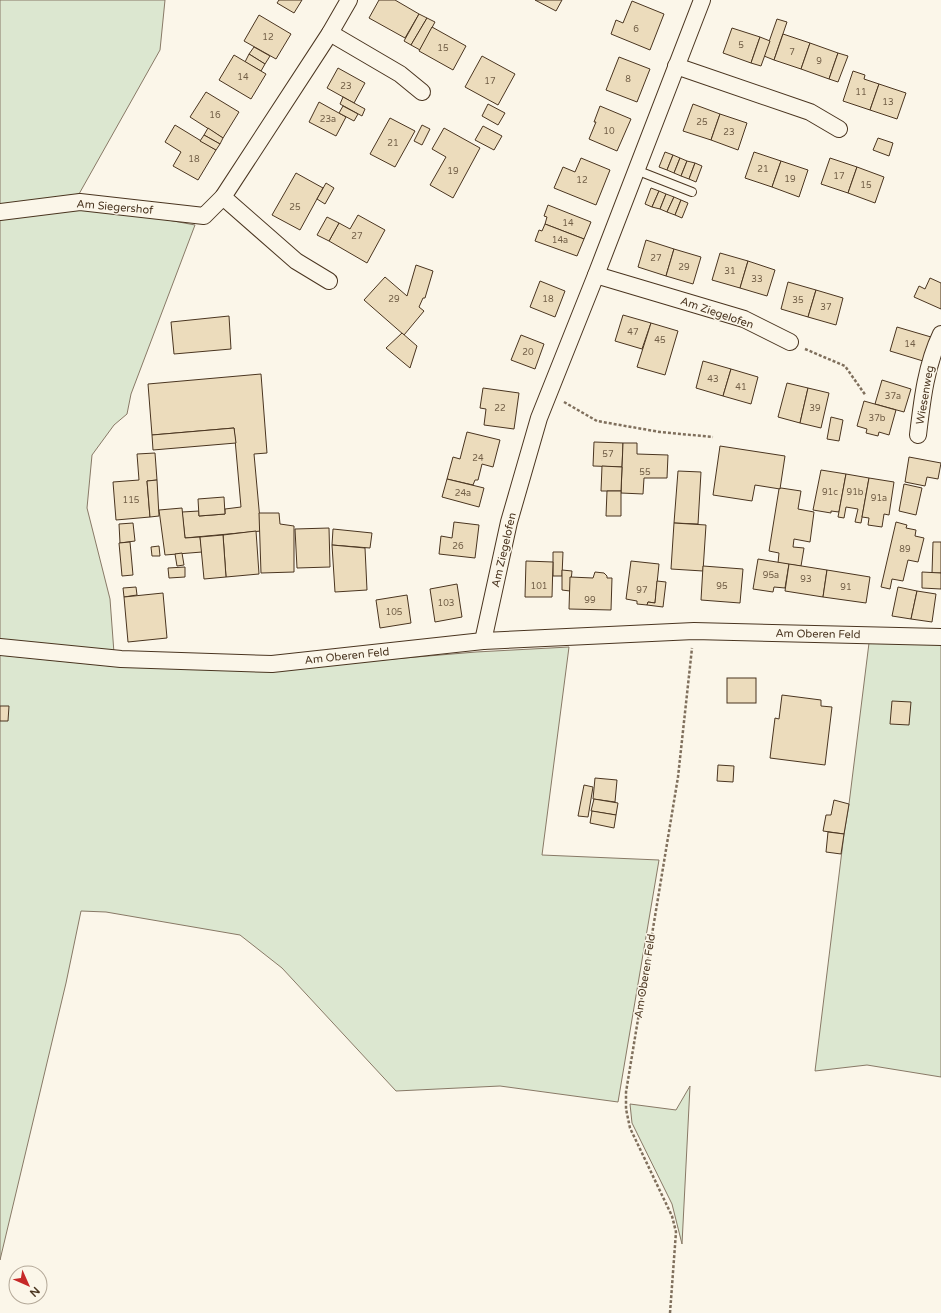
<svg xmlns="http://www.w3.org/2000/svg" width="941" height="1313" font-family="'Varela Round',sans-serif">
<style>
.green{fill:#dce7d0;stroke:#887966}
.building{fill:#ecdcbc;stroke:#4a3520}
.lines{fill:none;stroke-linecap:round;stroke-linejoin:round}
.lane-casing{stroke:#4a3520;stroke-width:10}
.street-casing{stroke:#4a3520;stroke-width:18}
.path{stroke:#7f6f5c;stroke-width:2.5;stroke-dasharray:3 2;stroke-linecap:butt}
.lane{stroke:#fbf6e9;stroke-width:8}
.street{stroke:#fbf6e9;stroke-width:16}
.labels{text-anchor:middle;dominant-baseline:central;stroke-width:3;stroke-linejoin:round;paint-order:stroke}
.number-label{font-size:9px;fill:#725f47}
.street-label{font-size:11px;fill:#4a3520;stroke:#fbf6e9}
</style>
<rect width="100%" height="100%" fill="#fbf6e9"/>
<g class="green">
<path d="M0 0H165L160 50 79 194 0 205Z"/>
<path d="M81 208 114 210 195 225 131 394 127 414 114 425 92 455 87 508 110 599 114 653 0 640V220Z"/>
<path d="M869 643 941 644V1077L867 1065 815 1071 844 834 849 804Z"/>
<path d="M569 647 542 855 659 860 618 1102 500 1086 396 1091 282 968 240 935 106 912 81 911 66 983 0 1260V655L121 667 273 669 476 652Z"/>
<path d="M690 1086 682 1244 672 1204 632 1123 630 1104 676 1110Z"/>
</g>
<g class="building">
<path d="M279 0H302L294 13 277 3Z"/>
<path d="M379 0H395L419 14 405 38 369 18Z"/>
<path d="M535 0H562L556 11Z"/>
<path d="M632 1 664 14 650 50 611 34 616 20 623 23Z"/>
<path d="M419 14 427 18 411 45 404 41Z"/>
<path d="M259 15 291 34 276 59 244 41Z"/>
<path d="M427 18 435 22 420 50 411 45Z"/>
<path d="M777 19 787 22 774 60 764 56Z"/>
<path d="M432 27 466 46 453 70 419 51Z"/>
<path d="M732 28 760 37 751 63 723 53Z"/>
<path d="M783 34 810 43 801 69 774 60Z"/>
<path d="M760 37 770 41 761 66 751 63Z"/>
<path d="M810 43 838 53 829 79 801 69Z"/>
<path d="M254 47 270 56 265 64 249 54Z"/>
<path d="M838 53 848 56 838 82 829 79Z"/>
<path d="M249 54 265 64 261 71 245 62Z"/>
<path d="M234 55 266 74 251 99 219 80Z"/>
<path d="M482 56 515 74 498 105 465 87Z"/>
<path d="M619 57 650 69 637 102 606 90Z"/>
<path d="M338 68 365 83 354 103 327 88Z"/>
<path d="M853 71 865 75 864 79 879 84 870 110 843 101Z"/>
<path d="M879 84 906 93 897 119 870 110Z"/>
<path d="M206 92 239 112 223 138 190 117Z"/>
<path d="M343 97 365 109 362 116 340 104Z"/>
<path d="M319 102 346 117 336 136 309 122Z"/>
<path d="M488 104 505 113 498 125 482 116Z"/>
<path d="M693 104 720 114 711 140 683 131Z"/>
<path d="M343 106 358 114 354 121 339 113Z"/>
<path d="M600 106 631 119 617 151 589 139 596 122H594Z"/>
<path d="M720 114 747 123 738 150 711 140Z"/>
<path d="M390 118 415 131 395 167 370 154Z"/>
<path d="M175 125 216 150 198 180 173 166 181 152 165 142Z"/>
<path d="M422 125 430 129 422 145 414 141Z"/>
<path d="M483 126 502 136 494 150 475 140Z"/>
<path d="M208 128 223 138 220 144 204 135Z"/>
<path d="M444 128 480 148 453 198 430 185 446 157 432 149Z"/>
<path d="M204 135 220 144 216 150 200 141Z"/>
<path d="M878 138 893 143 889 156 873 150Z"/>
<path d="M665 152 673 155 667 170 659 167Z"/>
<path d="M754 152 781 161 772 187 745 178Z"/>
<path d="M673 155 680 158 674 173 667 170Z"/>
<path d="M581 158 610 170 596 205 554 188 563 167 575 172Z"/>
<path d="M680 158 687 161 681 176 674 173Z"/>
<path d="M830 158 857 167 848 193 821 184Z"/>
<path d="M687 161 695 163 689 179 681 176Z"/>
<path d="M781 161 808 170 799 197 772 187Z"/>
<path d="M695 163 702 166 696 182 689 179Z"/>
<path d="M857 167 884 177 875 203 848 193Z"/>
<path d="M296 173 323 188 300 230 272 215Z"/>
<path d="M326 183 334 188 325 204 317 199Z"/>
<path d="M651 188 659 191 652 207 645 204Z"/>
<path d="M659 191 666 194 660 209 652 207Z"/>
<path d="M666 194 674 197 667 212 660 209Z"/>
<path d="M674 197 681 200 675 215 667 212Z"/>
<path d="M681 200 688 203 682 218 675 215Z"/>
<path d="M548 205 591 222 584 239 545 224 547 217 544 216Z"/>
<path d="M358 215 385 230 367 263 329 241 339 223 350 229Z"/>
<path d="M327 217 339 223 329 241 317 235Z"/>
<path d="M545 224 584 239 577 256 535 241 539 230 542 231Z"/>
<path d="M646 240 674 249 666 276 638 267Z"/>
<path d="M674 249 701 257 693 284 666 276Z"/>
<path d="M720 253 748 261 740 288 712 280Z"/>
<path d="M748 261 775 270 767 296 740 288Z"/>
<path d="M416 265 433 271 425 298H423L419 307 424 311 404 335 364 300 385 277 407 296Z"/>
<path d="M930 278 941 283V309L914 297 919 286 925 289Z"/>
<path d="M540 281 565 291 555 317 530 307Z"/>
<path d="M788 282 816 290 808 317 781 309Z"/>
<path d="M816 290 843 298 836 325 808 317Z"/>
<path d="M623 315 651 323 642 349 615 341Z"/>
<path d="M229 316 231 349 174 354 171 322Z"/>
<path d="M651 323 678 331 665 375 637 367Z"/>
<path d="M897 327 931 337 923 361 890 351Z"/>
<path d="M402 333 417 346 410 368 386 348Z"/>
<path d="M521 335 544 344 535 369 511 360Z"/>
<path d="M703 361 731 369 723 396 696 388Z"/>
<path d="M731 369 758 377 751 404 723 396Z"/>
<path d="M261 374 267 453 254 454 261 531 185 538 182 512 199 511V516L225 514V509L241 507 234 428 152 435 148 384Z"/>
<path d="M882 380 911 389 904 412 875 404Z"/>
<path d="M787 383 808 388 800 423 778 417Z"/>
<path d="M483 388 519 393 514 429 484 425 486 409 480 408Z"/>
<path d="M808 388 829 393 821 428 800 423Z"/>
<path d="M864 401 896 410 889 435 879 432 878 436 866 433 867 429 857 426Z"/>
<path d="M831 417 843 420 839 441 827 439Z"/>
<path d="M234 428 236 443 153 450 152 435Z"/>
<path d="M467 432 500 440 493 467 482 464 478 480H475L473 485 447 479 453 457 460 459Z"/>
<path d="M594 442 623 443 622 467 593 466Z"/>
<path d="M623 443H637V454L668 455 667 478H644L643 494 621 493Z"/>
<path d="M720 446 785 456 780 489 755 485 752 501 713 495Z"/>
<path d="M155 453 157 480 147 481 150 517 116 520 113 482 139 480 137 454Z"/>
<path d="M909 457 941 463 938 479 927 477 925 486 905 482Z"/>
<path d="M602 466 622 467 621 491H601Z"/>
<path d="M821 470 846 474 839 512 831 511V513L813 510Z"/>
<path d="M678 471 701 472 698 524 674 523Z"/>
<path d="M846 474 869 478 861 523 855 522 858 509 846 507 844 518 838 517Z"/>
<path d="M869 478 894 482 889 515 884 514 882 527 868 525 869 518 862 517Z"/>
<path d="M447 479 484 488 479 507 442 497Z"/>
<path d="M157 480 159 516 150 517 147 481Z"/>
<path d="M904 484 922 488 916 515 899 511Z"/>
<path d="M781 488 801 491 798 509 814 512 810 542 794 539 793 547 804 548 801 566 778 563 779 553 769 551 779 489Z"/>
<path d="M607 491H621V516H606Z"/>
<path d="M224 497 225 514 199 516 198 499Z"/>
<path d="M182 508 185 538 200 537 202 552 165 555 159 510Z"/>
<path d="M259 513H279L280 524 294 526V572L261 573Z"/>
<path d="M454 522 479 525 475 558 439 554 441 536 452 538Z"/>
<path d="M896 522 907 525 906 528 916 530 915 536 924 538 918 562 908 560 903 581 892 579 890 589 881 587Z"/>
<path d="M133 523 135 541 120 543 119 524Z"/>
<path d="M674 523 706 525 703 571 671 569Z"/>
<path d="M329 528 330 567 297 568 295 529Z"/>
<path d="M333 529 372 533 370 548 332 545Z"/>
<path d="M256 531 259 574 226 577 223 535Z"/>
<path d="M223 535 226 577 204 579 200 537Z"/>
<path d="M130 542 133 575 122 576 119 543Z"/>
<path d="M933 542H941V573H932Z"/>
<path d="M332 545 365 548 367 590 335 592Z"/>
<path d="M159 546 160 556H152L151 547Z"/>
<path d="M553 552H563L562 576H553Z"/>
<path d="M182 553 184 565 177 566 175 554Z"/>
<path d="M758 559 789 564 785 588 774 587 773 592 753 589Z"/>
<path d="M526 561 553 562 552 597H525Z"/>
<path d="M631 561 659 564 655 603 648 602 647 605 637 604V601L626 599Z"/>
<path d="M789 564 827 570 823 597 785 591Z"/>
<path d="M703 566 743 569 740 603 701 600Z"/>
<path d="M185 567V577L169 578 168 568Z"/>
<path d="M562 570 572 571 570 591 562 590Z"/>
<path d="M827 570 870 577 866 603 823 597Z"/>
<path d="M595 572 604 573 607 576V578H612L611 610 569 609 570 577 593 578Z"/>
<path d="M922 572 941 573V589L922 588Z"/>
<path d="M657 581 666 582 663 607 647 605 648 602 655 603Z"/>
<path d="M457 584 462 617 435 622 430 589Z"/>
<path d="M136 587 137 595 124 597 123 588Z"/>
<path d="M898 587 917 591 911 619 892 616Z"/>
<path d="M917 591 936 594 932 622 911 619Z"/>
<path d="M163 593 167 638 128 642 124 597Z"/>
<path d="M407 595 411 623 380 628 376 600Z"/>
<rect x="727" y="678" width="29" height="25"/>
<path d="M782 695 821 700V706L832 707 825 765 770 758 775 718 779 719Z"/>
<path d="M892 701 911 702 909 725 890 724Z"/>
<path d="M0 706H9L8 721H0Z"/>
<path d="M718 765 734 766 733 782 717 781Z"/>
<path d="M595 778 617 780 615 802 593 799Z"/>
<path d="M584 785 593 787 588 817 578 816Z"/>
<path d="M594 799 618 803 616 815 591 811Z"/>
<path d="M834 800 849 804 844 834 823 831 826 815H831Z"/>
<path d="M592 811 616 815 614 828 590 823Z"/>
<path d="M828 832 844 834 841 854 826 852Z"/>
</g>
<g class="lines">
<g class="lane-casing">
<path id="lane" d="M636 170 692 192"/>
</g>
<g class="street-casing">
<g id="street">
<path d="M330 33 400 74 422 92"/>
<path d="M676 66 810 112 839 129"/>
<path d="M223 197 296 261 329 281"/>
<path d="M0 212 80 202 204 216 223 197 330 33 349 0"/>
<path d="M596 275 744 319 790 342"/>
<path d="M918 435C922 401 926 365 941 334"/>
<path d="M483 641 509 522 539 418 596 275 702 0"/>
<path d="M0 647 121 659 272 664 483 641 694 631 941 637"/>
</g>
</g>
<g class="path">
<path d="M805 349 845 366 866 396"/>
<path d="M564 402 597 421 660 432 713 437"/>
<path d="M670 1313 676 1232 672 1216 630 1128 626 1109V1092L678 777 692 648"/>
</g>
<use href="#lane" class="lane"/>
<use href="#street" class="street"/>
</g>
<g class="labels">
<g class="number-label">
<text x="636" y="29">6</text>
<text x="268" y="37">12</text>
<text x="741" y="45">5</text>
<text x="443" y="48">15</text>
<text x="792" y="52">7</text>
<text x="819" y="61">9</text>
<text x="243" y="77">14</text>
<text x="628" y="79">8</text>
<text x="490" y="81">17</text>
<text x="346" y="86">23</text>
<text x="861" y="92">11</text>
<text x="888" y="102">13</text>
<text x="215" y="115">16</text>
<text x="328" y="119">23a</text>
<text x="702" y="122">25</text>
<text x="609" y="131">10</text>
<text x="729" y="132">23</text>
<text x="393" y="143">21</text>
<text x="194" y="159">18</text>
<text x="763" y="169">21</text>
<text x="453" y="171">19</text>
<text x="839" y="176">17</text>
<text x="790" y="179">19</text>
<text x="582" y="180">12</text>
<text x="866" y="185">15</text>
<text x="295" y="207">25</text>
<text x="568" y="223">14</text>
<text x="357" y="236">27</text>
<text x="560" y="240">14a</text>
<text x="656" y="258">27</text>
<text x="684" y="267">29</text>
<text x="730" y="271">31</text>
<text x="757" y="279">33</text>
<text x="394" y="299">29</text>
<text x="548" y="299">18</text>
<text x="798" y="300">35</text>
<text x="826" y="307">37</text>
<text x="633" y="332">47</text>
<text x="660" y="340">45</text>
<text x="910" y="344">14</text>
<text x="528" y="352">20</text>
<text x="713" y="379">43</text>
<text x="741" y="387">41</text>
<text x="893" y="396">37a</text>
<text x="500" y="408">22</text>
<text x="815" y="408">39</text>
<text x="877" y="418">37b</text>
<text x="608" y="454">57</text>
<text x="478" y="458">24</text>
<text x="645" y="472">55</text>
<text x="830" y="492">91c</text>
<text x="855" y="492">91b</text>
<text x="463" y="493">24a</text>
<text x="879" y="498">91a</text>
<text x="131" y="500">115</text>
<text x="458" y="546">26</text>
<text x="905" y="549">89</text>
<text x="771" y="575">95a</text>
<text x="806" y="579">93</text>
<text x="539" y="586">101</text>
<text x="722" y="586">95</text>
<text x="846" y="587">91</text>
<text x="642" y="590">97</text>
<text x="590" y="600">99</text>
<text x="446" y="603">103</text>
<text x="394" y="612">105</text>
</g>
<g class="street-label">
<text transform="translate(115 207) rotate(5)">Am Siegershof</text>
<text transform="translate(717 313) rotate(19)">Am Ziegelofen</text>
<text transform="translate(925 395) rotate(-80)">Wiesenweg</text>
<text transform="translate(504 550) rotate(-77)">Am Ziegelofen</text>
<text transform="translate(818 634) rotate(1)">Am Oberen Feld</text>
<text transform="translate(347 656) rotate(-6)">Am Oberen Feld</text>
<text transform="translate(645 976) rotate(-81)">Am Oberen Feld</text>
</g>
</g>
<g transform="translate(28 1285) rotate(135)"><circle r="19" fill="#fbf6e9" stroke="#b4a999"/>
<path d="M0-3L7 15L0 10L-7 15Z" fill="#c62828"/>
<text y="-6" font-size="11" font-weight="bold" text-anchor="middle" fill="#4a3520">N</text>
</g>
</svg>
